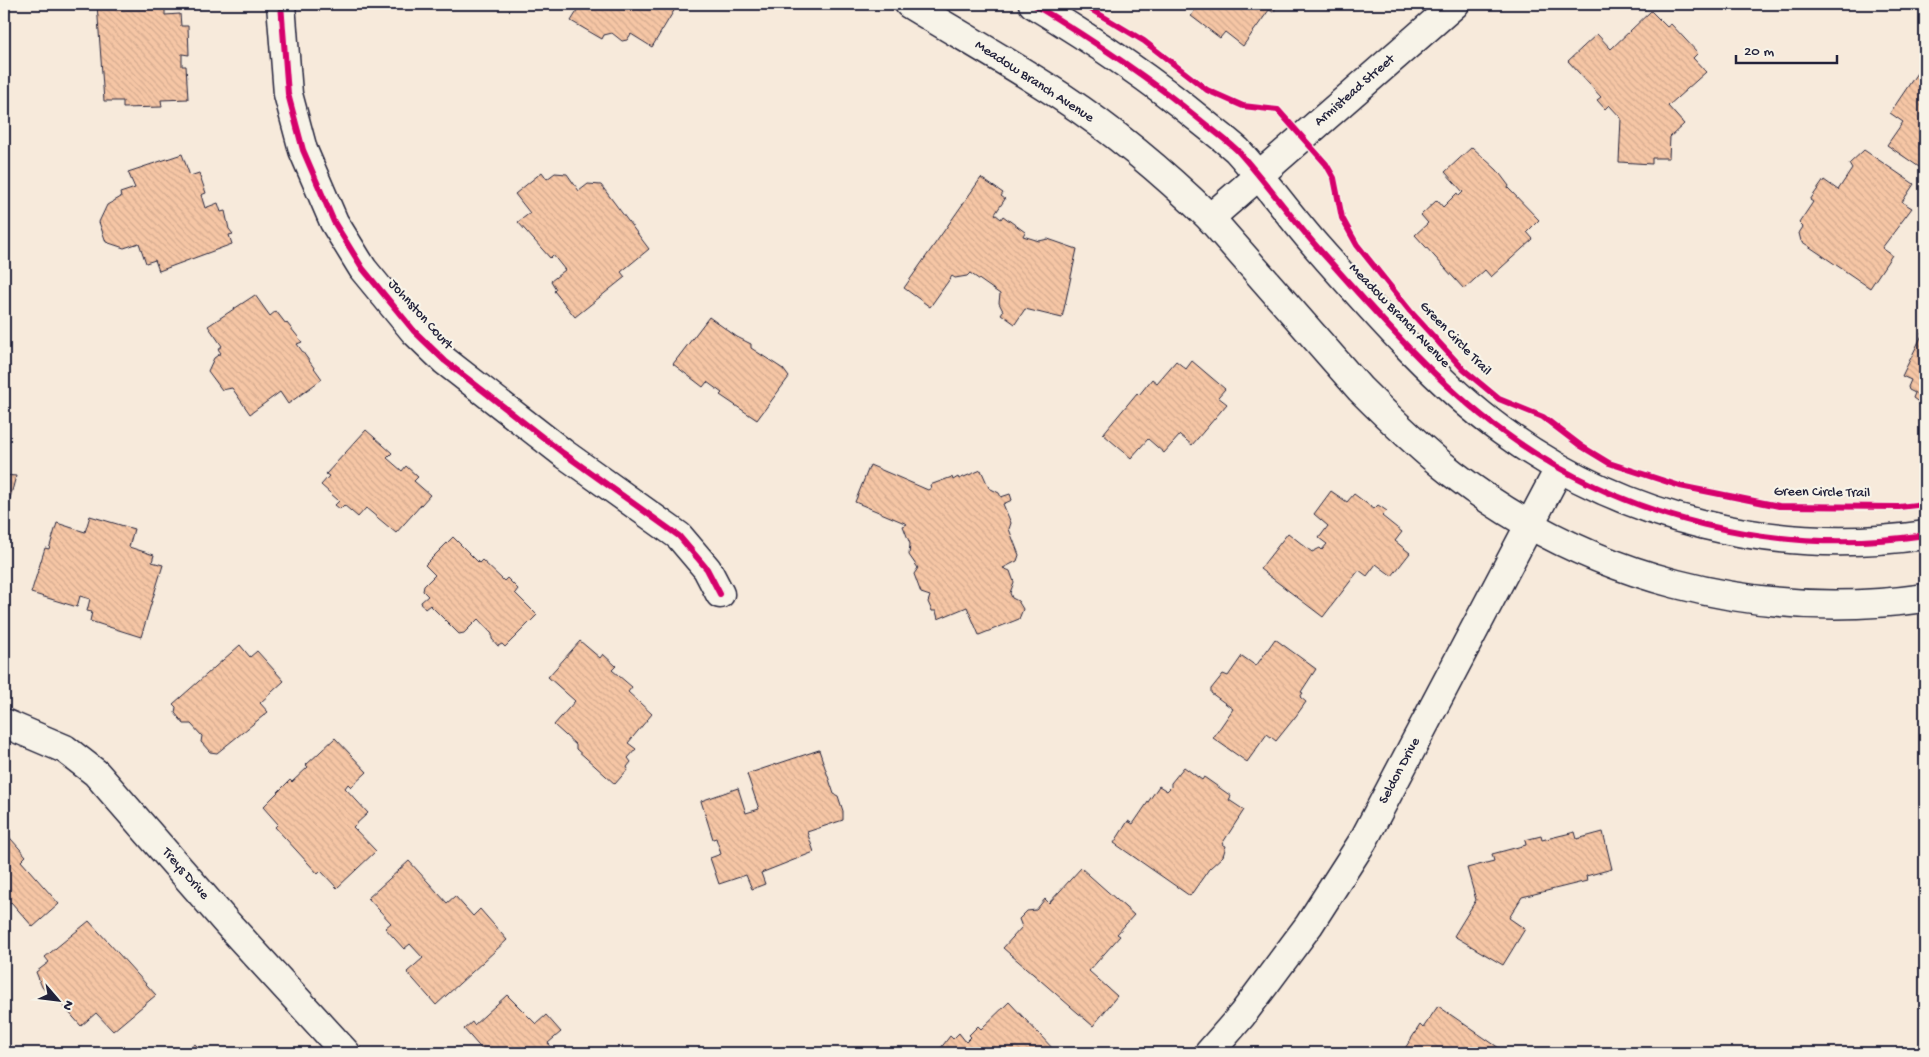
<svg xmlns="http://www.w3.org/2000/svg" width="1929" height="1057" font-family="'Gochi Hand',sans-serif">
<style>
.building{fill:url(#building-back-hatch);stroke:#22223b}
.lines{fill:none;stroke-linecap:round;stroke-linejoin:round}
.street-casing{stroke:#22223b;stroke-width:31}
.secondary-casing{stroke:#22223b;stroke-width:31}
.street{stroke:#f7f3e8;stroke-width:28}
.secondary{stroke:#f7f3e8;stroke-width:28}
.cycleway-casing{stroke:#f7f3e8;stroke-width:9}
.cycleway{stroke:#d6006c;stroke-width:6}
.labels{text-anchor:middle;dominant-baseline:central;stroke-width:4.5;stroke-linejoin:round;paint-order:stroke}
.street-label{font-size:14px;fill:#22223b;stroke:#f7f3e8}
</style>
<defs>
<pattern id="building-back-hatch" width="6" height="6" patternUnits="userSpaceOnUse" patternTransform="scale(1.25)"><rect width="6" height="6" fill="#f6c6a5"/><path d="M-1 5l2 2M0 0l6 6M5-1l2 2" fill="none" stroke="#d3aa8f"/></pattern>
</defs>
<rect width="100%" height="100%" fill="#f7eadb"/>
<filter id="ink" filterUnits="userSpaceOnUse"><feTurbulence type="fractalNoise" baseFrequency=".02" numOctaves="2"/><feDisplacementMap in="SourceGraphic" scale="10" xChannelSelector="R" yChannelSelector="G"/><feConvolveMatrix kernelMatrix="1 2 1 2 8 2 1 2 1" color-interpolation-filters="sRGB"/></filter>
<g filter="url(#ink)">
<g class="building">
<path d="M97 4H165V15L180 14 181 26H188L189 55 182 54V66H186L188 99 161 100 162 107 123 108V101H104Z"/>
<path d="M579 4H678L652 47 631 34 627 40 622 41 612 33 604 35 602 39 571 21 581 5Z"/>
<path d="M1187 4H1279L1273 12 1269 10 1243 46 1225 32 1220 38 1191 16 1195 10Z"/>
<path d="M1651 11 1667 27 1671 24 1698 53 1693 58 1706 72 1668 106 1684 124 1670 137 1669 158H1652V164L1619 162 1621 118 1609 105 1605 109 1597 100 1601 97 1568 61 1597 34 1611 49Z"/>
<path d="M1917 73 1925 79V171L1887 145 1903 122 1890 113Z"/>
<path d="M1472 147 1497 170 1509 186 1508 188 1539 220 1527 232 1533 239 1491 277 1485 270 1464 289 1415 235 1428 223 1421 215 1437 200 1443 207 1457 193 1459 196 1463 192 1445 172Z"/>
<path d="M1864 150 1914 184 1902 202 1912 208 1882 248 1892 255 1870 288 1801 241 1799 233 1803 227 1799 223 1813 202 1810 200 1824 180 1838 190 1852 169 1849 164Z"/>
<path d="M182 154 190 176 199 173 206 193 201 195 205 208 218 203 221 212 225 211 229 229 233 234 229 235 232 244 159 271 155 260 146 263 139 243 124 248 106 242 99 222 107 205 121 197 120 193 135 188 128 172Z"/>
<path d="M542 172 547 179 555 173 567 174 579 191 588 184 601 185 649 249 621 272 625 277 575 317 554 291 556 289 551 281 565 270 553 255 550 258 518 222 530 213 515 194Z"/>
<path d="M981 178 1003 193 1001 196 1005 199 995 214 1001 219 1003 216 1025 232 1023 236 1039 241 1048 239 1077 249 1062 318 1025 309 1015 324 1001 314 1003 311 999 303 1000 294 970 273 967 276 955 278 952 276 930 307 904 288Z"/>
<path d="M255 295 270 316 276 311 286 324 287 323 302 342 297 344 322 379 288 404 280 392 250 414 232 388 222 390 208 371 214 358 221 353 218 349 222 346 208 326Z"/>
<path d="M709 317 737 337 751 344V348L783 369 789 377 757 420 720 395 722 393 707 382 703 387 673 364Z"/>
<path d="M1925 329V405L1924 406 1913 398 1915 393 1909 390 1908 387 1911 380 1902 376Z"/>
<path d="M1176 361 1186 369 1192 361 1225 389 1218 397 1227 404 1192 445 1180 435 1164 453 1148 439 1131 458 1103 434 1137 393 1139 395 1152 379 1157 383Z"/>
<path d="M366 430 392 453 387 458 402 471 406 466 418 477 414 481 430 495 396 533 366 508 358 517 344 505 340 509 335 505 339 501 321 485 329 476 326 474Z"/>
<path d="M870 465 928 490 931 488 930 485 952 477 953 480 958 477 959 479 981 470 989 488 999 493 1001 497 1010 494 1012 500 1003 504 1011 523 1009 529 1019 555 1017 561 1003 568 1010 571 1014 582 1010 593 1012 598 1018 601 1023 609 1019 619 979 635 967 607 938 619 936 611H932L928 602 930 596 921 593 914 574 918 568 909 555 910 544 903 526 907 524 855 502Z"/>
<path d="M4 475 16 476 9 502 4 543Z"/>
<path d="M1331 491 1347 502 1354 494 1374 509 1378 505 1387 511 1382 516 1402 532 1395 541 1410 553 1392 576 1376 564 1367 576 1359 570 1323 617 1260 569 1288 533 1312 552 1320 548 1322 550 1327 544 1319 538 1328 526 1314 514Z"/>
<path d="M90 516 134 529 129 547 154 555 152 562 163 565 141 637 90 621 92 612 87 611 90 599 80 596 77 607 31 593 45 548 49 549 57 523 85 532Z"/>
<path d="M453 537 479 563 482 560 504 581 507 578 518 589 515 593 537 615 505 647 502 644 498 646 492 639V634L478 619 464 633 459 634 430 605 425 609 422 605 421 602 428 596 423 591 424 586 435 575 425 565Z"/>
<path d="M1275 639 1316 669 1301 692 1303 693 1300 697 1306 702 1296 716 1276 741 1267 734 1247 762 1213 738 1233 709 1211 693V689L1223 674 1228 676 1242 656 1256 666Z"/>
<path d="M580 641 600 658 603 654 616 666 612 670 632 687 628 692 652 714 628 743 636 749 628 758 631 762 627 767 628 769 615 784 576 749V745L554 725 575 701 548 677Z"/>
<path d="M240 645 250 657 257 651 284 681 260 703 268 712 217 753 210 752 201 742 202 736 191 724H184L175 713 176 707 173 704Z"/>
<path d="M335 738 367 772 351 787 348 784 345 788 368 813 353 827 376 851 337 888 321 871 318 874 275 827 278 824 263 807 290 780 292 782 308 767 306 765Z"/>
<path d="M819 750 834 794 838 796 843 811V820L807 832 814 852 761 873 765 884 752 889 746 875 719 884 710 858 721 854 716 838 713 839 701 801 738 788 746 813 759 809 747 774Z"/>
<path d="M1184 767 1202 780 1204 777 1231 796 1229 800 1244 810 1222 844 1226 846 1223 856 1209 869 1190 896 1114 843 1128 821 1133 824 1159 786 1167 791 1171 787V783Z"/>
<path d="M4 831 26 856 21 861 59 904 33 927 11 902 4 909Z"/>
<path d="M1575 832 1577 839 1603 832 1612 869 1586 876 1587 881 1522 897 1509 918 1525 929 1503 965 1454 936 1476 900 1467 868 1494 861 1492 854 1526 845 1525 840 1541 836 1542 840Z"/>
<path d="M409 861 447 903 455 896 473 916 480 909 507 940 436 1005 407 972 423 958 410 944 404 949 385 928 391 923 368 898Z"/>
<path d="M1081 868 1134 915 1117 934 1120 936 1089 971 1117 996 1093 1026 1003 948 1022 927 1019 919 1027 911 1036 910 1045 899 1049 903Z"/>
<path d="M89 921 156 995 113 1031 96 1013 81 1026 59 1001 56 1003 42 987 36 972 49 962 45 957Z"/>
<path d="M507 995 536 1024 546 1015 561 1032 548 1043 557 1053H485L464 1029 472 1022 474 1025Z"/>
<path d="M1009 1002 1055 1051 1053 1053H937L950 1036 953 1039 959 1033 966 1042 971 1037 969 1035 978 1026 981 1029Z"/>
<path d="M1438 1006 1499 1048 1496 1053H1402L1420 1025 1423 1028Z"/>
<path d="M195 1044 203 1053H185Z"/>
</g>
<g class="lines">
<g class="street-casing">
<g id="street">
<path d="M281 4 288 94 303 150 334 222 363 269 414 331 445 361 563 453 679 536 707 569 720 594"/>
<path d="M4 723 65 749 96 773 227 923 346 1053"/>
<path d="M1209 1053 1242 1015 1309 925 1363 841 1559 469"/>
</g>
</g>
<g class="secondary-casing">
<g id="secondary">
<path d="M909 4C960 35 1012 64 1062 97 1115 132 1165 174 1210 218L1360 389C1389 418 1420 448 1452 473 1587 578 1757 622 1925 598"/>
<path d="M1033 4C1091 39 1147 76 1199 119 1211 129 1225 139 1237 150 1265 181 1289 215 1317 247 1372 309 1435 382 1502 431 1623 520 1778 557 1925 535"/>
<path d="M1210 218 1455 4"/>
</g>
</g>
<use href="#street" class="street"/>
<use href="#secondary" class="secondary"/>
<g class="cycleway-casing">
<g id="cycleway">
<path d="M281 4 288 94 303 150 334 222 363 269 414 331 445 361 563 453 679 536 707 569 720 594"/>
<path d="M1033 4C1091 39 1147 76 1199 119 1211 129 1225 139 1237 150 1265 181 1289 215 1317 247 1372 309 1435 382 1502 431 1623 520 1778 557 1925 535"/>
<path d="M1082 4 1144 41 1207 90 1243 106 1278 110 1326 164 1334 178 1342 218 1357 245 1410 311 1464 370 1499 399 1543 417 1581 446 1609 463 1680 486 1779 506 1899 507 1925 504"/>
</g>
</g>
<use href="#cycleway" class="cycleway"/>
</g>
</g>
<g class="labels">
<g class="street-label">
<text transform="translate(1034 82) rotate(33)">Meadow Branch Avenue</text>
<text transform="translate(1355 91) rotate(-41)">Armistead Street</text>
<text transform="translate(420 315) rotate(48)">Johnston Court</text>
<text transform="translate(1399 316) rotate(46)">Meadow Branch Avenue</text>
<text transform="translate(1455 339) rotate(46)">Green Circle Trail</text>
<text transform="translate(1822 493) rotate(1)">Green Circle Trail</text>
<text transform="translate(1400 771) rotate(-62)">Seldon Drive</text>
<text transform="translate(185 874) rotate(49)">Treys Drive</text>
</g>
</g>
<rect width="1929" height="1057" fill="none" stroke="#f7f3e8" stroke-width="20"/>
<rect x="10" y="10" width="1909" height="1037" fill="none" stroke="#22223b" stroke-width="2" filter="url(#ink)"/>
<g transform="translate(58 1000) rotate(118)" stroke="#f7f3e8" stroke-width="4" paint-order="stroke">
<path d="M0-4L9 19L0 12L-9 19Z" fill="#22223b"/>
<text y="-8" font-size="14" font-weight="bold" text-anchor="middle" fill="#22223b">N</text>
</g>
<path d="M1736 55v8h101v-8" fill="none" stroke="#22223b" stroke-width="2.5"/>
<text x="1744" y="55" font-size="15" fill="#22223b" stroke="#f7f3e8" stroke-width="4" paint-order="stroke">20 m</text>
</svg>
